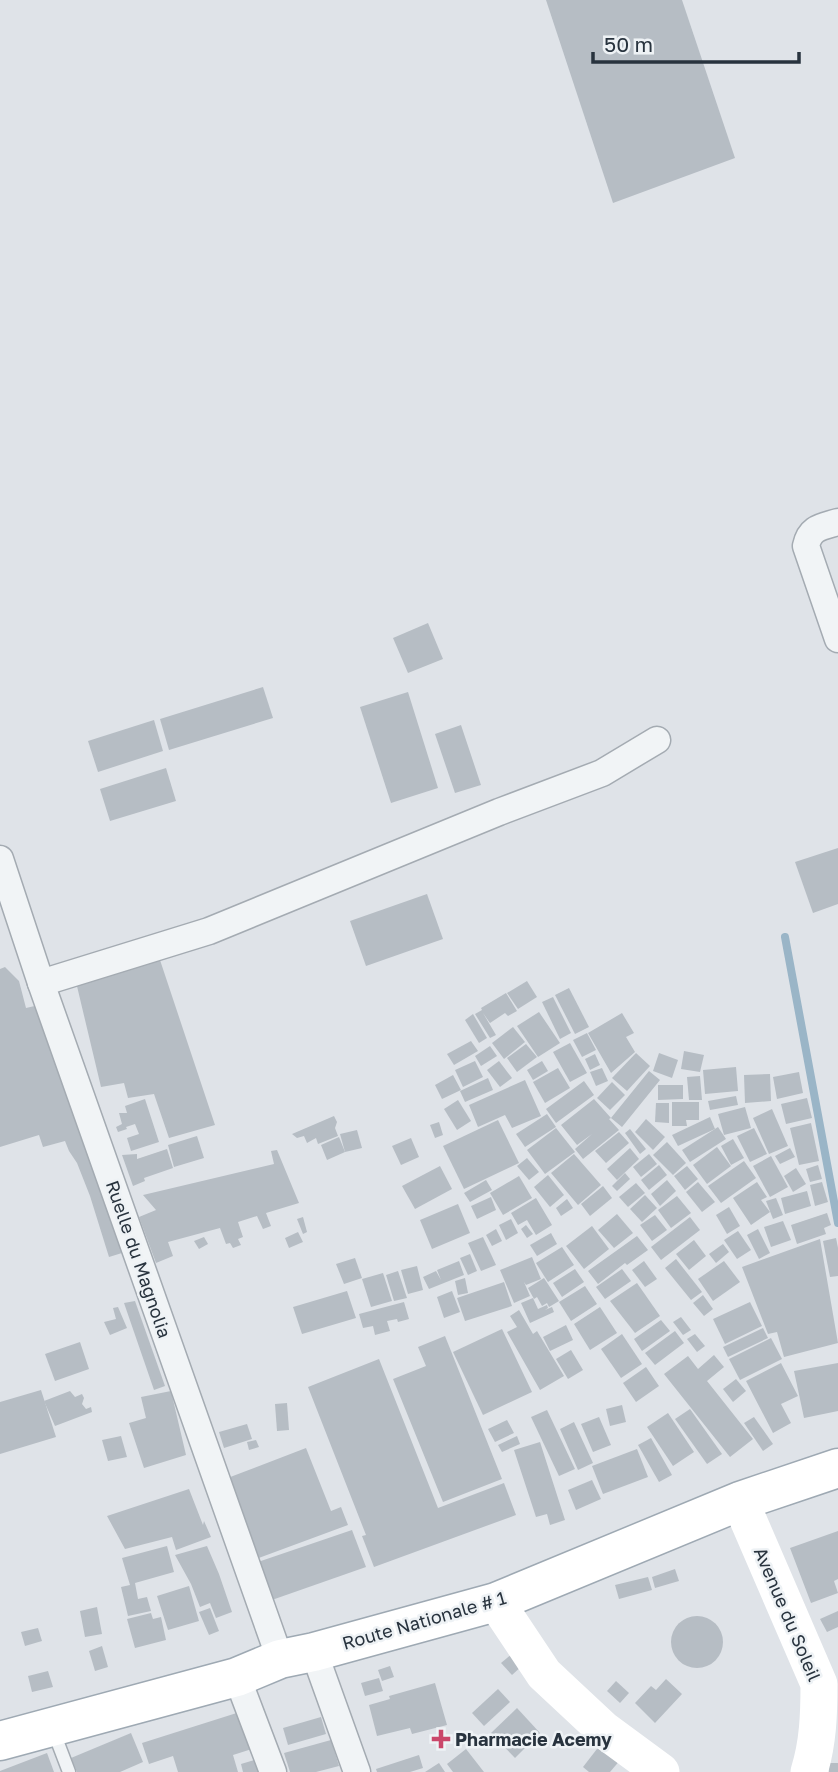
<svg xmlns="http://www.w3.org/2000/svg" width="838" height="1772" font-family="'Golos Text',sans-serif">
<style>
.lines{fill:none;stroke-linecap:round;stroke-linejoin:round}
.stream{stroke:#9ab5c7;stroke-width:8}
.building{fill:#b6bdc4}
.lane-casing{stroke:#a4abb2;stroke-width:15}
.street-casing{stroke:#a4abb2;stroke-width:29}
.primary-casing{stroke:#9ea9b3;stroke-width:41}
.lane{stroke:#f1f4f6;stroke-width:12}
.street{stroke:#f1f4f6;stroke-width:26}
.secondary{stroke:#fff;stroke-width:37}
.primary{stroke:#fff;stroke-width:38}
.poi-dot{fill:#ca466a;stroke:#eef2f5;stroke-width:2.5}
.labels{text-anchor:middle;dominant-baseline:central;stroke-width:5;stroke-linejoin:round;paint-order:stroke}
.street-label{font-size:18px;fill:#28333e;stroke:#eef2f5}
.poi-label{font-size:18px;font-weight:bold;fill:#28333e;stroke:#eef2f5;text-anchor:start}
</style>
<rect width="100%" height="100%" fill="#dfe3e8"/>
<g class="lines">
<path class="stream" d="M785 937 838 1223"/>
</g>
<g class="building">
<path d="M546 0H682L735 158 613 203Z"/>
<path d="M428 623 443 659 408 673 393 638Z"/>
<path d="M263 687 273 718 169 750 160 719Z"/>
<path d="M408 692 438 788 391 803 360 707Z"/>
<path d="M154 720 163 751 98 772 88 741Z"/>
<path d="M461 725 481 785 455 793 435 734Z"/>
<path d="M166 768 176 801 110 821 100 789Z"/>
<path d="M838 848V904L813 913 795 862Z"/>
<path d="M427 894 443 939 366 966 350 921Z"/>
<path d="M159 957 215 1125 169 1138 154 1094 128 1098 124 1083 101 1087 76 982Z"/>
<path d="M5 967 19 981 26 1008 39 1005 62 1068 57 1069 63 1076 96 1179 104 1196 122 1253 109 1257 90 1196 77 1163 69 1151 65 1141 43 1147 39 1135 0 1147V969Z"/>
<path d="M527 981 537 997 518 1009 507 993Z"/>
<path d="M569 988 589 1027 575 1034 555 995Z"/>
<path d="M506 993 517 1011 508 1016 505 1013 490 1023 483 1013 496 1035 490 1038 475 1014 482 1010 481 1008Z"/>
<path d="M553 997 571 1033 560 1039 542 1002Z"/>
<path d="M539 1012 560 1043 538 1057 517 1026Z"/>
<path d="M622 1013 634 1033 626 1037 635 1052 611 1073 588 1033Z"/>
<path d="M473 1014 487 1038 479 1043 465 1020Z"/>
<path d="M513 1027 525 1042 504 1059 492 1043Z"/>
<path d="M587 1033 596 1050 582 1057 573 1040Z"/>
<path d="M471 1041 478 1051 454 1065 447 1054Z"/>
<path d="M570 1043 587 1073 570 1082 553 1052Z"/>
<path d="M526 1044 537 1057 517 1072 507 1058Z"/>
<path d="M490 1046 497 1056 481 1066 475 1056Z"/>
<path d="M684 1051 704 1055 700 1072 681 1069Z"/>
<path d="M636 1053 650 1066 627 1091 612 1078Z"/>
<path d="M659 1053 678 1060 672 1078 653 1071Z"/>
<path d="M595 1054 600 1065 590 1070 585 1059Z"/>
<path d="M475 1061 483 1077 463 1087 455 1070Z"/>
<path d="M499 1061 512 1078 500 1087 487 1070Z"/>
<path d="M542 1061 548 1071 533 1080 527 1070Z"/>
<path d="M736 1067 738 1091 705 1094 703 1070Z"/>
<path d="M558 1068 570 1088 545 1103 533 1082Z"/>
<path d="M602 1068 608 1081 596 1086 590 1072Z"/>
<path d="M649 1071 660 1080 622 1127 611 1118 609 1119 619 1130 583 1159 575 1149 592 1134 577 1145 561 1125 594 1099 611 1118Z"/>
<path d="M799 1072 803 1093 777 1099 773 1077Z"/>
<path d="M770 1074 771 1101 745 1103 744 1075Z"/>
<path d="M453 1075 461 1090 442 1099 435 1085Z"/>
<path d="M700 1076 702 1100H689L687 1077Z"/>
<path d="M488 1078 493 1090 465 1102 460 1091Z"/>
<path d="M525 1080 541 1116 512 1128 505 1115 478 1127 469 1105Z"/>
<path d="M584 1081 594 1095 556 1123 546 1109Z"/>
<path d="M612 1082 625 1095 610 1110 597 1098Z"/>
<path d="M658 1085H683V1099L658 1100Z"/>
<path d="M736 1096 738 1105 710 1110 708 1101Z"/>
<path d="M807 1098 812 1118 786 1124 781 1104Z"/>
<path d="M145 1099 159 1142 131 1151 127 1138 139 1134 135 1124 126 1127 127 1129 118 1132 116 1127 122 1124 119 1113H127L125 1106Z"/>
<path d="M458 1100 471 1121 457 1130 444 1109Z"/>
<path d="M672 1102H699V1120H686L687 1126H672Z"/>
<path d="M656 1103H669V1123L655 1122Z"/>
<path d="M745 1107 751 1128 724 1135 718 1114Z"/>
<path d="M772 1109 788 1146 769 1154 753 1118Z"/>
<path d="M547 1114 556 1127 525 1147 516 1134Z"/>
<path d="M334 1116 337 1122 335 1128 338 1136 318 1144 316 1138 307 1143 304 1136 297 1138 292 1134Z"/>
<path d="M710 1117 715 1129 678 1146 672 1135Z"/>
<path d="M646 1119 665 1137 653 1150 635 1132Z"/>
<path d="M498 1120 519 1163 464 1189 443 1146Z"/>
<path d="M439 1122 443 1135 435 1138 430 1125Z"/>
<path d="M811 1123 819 1161 799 1165 790 1128Z"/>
<path d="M718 1127 726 1139 690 1162 682 1150Z"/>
<path d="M556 1128 575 1152 545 1174 527 1150Z"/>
<path d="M754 1128 767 1154 750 1162 737 1136Z"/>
<path d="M630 1129 646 1149 640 1154 625 1133Z"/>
<path d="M357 1130 362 1148 345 1152 340 1134Z"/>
<path d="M619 1132 629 1143 606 1163 595 1151Z"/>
<path d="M197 1136 204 1158 174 1167 168 1145Z"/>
<path d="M339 1137 345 1152 327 1160 321 1145Z"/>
<path d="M411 1138 419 1157 401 1165 392 1146Z"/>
<path d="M733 1139 744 1158 731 1165 721 1146Z"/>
<path d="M667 1142 686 1163 673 1175 653 1155Z"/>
<path d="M717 1147 731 1166 707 1184 693 1165Z"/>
<path d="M630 1148 639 1159 617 1180 607 1169Z"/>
<path d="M790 1148 795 1157 780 1164 775 1156Z"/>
<path d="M167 1149 173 1168 144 1178 145 1181 133 1186 122 1155 137 1154V1159Z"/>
<path d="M277 1150 299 1203 266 1213 271 1226 263 1229 257 1216 238 1222 243 1237 238 1239 241 1245 233 1248 230 1243 226 1244 220 1228 168 1242 173 1256 156 1263 139 1217 156 1210 143 1195 274 1164 271 1151Z"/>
<path d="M574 1154 601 1185 578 1205 551 1173Z"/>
<path d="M649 1154 657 1164 641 1177 633 1167Z"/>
<path d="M771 1156 788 1187 770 1197 753 1166Z"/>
<path d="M527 1158 539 1172 529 1180 517 1166Z"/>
<path d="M744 1161 756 1178 721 1203 708 1186Z"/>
<path d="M659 1165 667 1175 649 1190 641 1180Z"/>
<path d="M818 1165 822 1179 810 1182 806 1169Z"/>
<path d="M440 1166 452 1189 415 1209 402 1186Z"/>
<path d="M687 1166 698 1179 685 1190 674 1176Z"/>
<path d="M796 1168 806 1184 793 1192 784 1176Z"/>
<path d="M625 1173 630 1179 617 1191 612 1186Z"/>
<path d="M548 1175 564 1195 550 1207 534 1187Z"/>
<path d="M519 1176 532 1198 503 1215 490 1193Z"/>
<path d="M486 1180 492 1190 470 1202 464 1193Z"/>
<path d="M667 1180 676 1191 660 1206 651 1194Z"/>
<path d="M698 1182 715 1202 702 1212 686 1192Z"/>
<path d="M757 1182 767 1197 761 1200 770 1212 751 1225 733 1198Z"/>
<path d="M822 1182 828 1202 815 1206 810 1185Z"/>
<path d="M636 1183 645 1193 628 1207 619 1197Z"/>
<path d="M603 1186 612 1198 590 1216 581 1204Z"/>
<path d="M807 1191 811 1206 785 1214 781 1198Z"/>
<path d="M645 1195 657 1208 642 1222 630 1209Z"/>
<path d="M677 1196 691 1213 671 1228 658 1210Z"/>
<path d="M491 1197 496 1210 477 1219 471 1206Z"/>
<path d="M536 1198 552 1225 536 1235 527 1220 518 1225 511 1213Z"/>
<path d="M776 1198 783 1215 773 1219 766 1201Z"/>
<path d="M567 1199 573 1208 561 1216 556 1208Z"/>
<path d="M458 1204 470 1233 432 1249 420 1220Z"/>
<path d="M729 1207 740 1226 727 1234 716 1215Z"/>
<path d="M827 1213 831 1225 824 1228 826 1234 797 1244 791 1225Z"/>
<path d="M617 1214 633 1233 614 1248 598 1230Z"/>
<path d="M655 1215 667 1230 652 1241 640 1225Z"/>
<path d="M303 1217 307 1232 303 1234 297 1219Z"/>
<path d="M690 1217 700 1230 661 1260 651 1247Z"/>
<path d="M511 1219 518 1233 506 1240 499 1225Z"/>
<path d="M783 1221 791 1240 771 1247 764 1227Z"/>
<path d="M526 1225 533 1234 527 1238 521 1229Z"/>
<path d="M592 1226 609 1249 584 1269 566 1246Z"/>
<path d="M496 1229 502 1241 492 1246 486 1235Z"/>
<path d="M758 1229 770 1253 759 1259 747 1235Z"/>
<path d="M738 1231 751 1250 737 1259 724 1240Z"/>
<path d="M298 1232 303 1242 289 1248 285 1238Z"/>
<path d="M551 1233 557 1244 537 1256 530 1245Z"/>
<path d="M637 1236 648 1250 627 1265 625 1263 598 1284 588 1271Z"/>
<path d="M204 1237 208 1244 199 1249 194 1241Z"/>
<path d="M483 1237 496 1265 481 1271 468 1243Z"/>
<path d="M836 1238 838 1248V1276L830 1277 823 1241Z"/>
<path d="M820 1239 838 1343 784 1357 777 1332 768 1334 742 1267Z"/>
<path d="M694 1240 706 1256 689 1270 676 1254Z"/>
<path d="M723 1244 729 1252 716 1263 709 1254Z"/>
<path d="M562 1247 574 1265 548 1282 536 1263Z"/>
<path d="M470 1254 477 1271 468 1275 460 1258Z"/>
<path d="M532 1257 541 1279 526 1285 524 1282 530 1296 514 1303 500 1270Z"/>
<path d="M355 1258 362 1278 344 1284 336 1264Z"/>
<path d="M676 1259 702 1292 691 1300 665 1268Z"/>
<path d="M459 1261 464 1275 429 1289 423 1277 436 1271 441 1280 437 1270Z"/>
<path d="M644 1261 657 1279 645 1287 632 1270Z"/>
<path d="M724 1261 740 1282 713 1301 698 1279Z"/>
<path d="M417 1266 423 1290 408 1294 401 1270Z"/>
<path d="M575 1269 584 1282 562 1297 553 1283Z"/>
<path d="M622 1269 631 1281 605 1299 596 1287Z"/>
<path d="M398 1271 407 1298 394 1301 386 1275Z"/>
<path d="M383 1273 392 1301 371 1307 362 1279Z"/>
<path d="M465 1278 468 1293 458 1295 455 1281Z"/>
<path d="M544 1278 559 1301 549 1307 547 1303 542 1306 537 1297 534 1299 528 1288Z"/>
<path d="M504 1282 512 1306 465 1321 457 1298Z"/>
<path d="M637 1283 660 1316 635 1333 610 1301Z"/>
<path d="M585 1286 597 1304 571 1321 559 1302Z"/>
<path d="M347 1291 356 1318 302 1334 293 1307Z"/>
<path d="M452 1291 460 1312 444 1318 437 1297Z"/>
<path d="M703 1295 713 1309 704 1316 693 1303Z"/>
<path d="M533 1298 538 1309 547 1305 548 1308 545 1310 552 1307 554 1312 530 1323 521 1303Z"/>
<path d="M135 1301 165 1386 154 1390 124 1303Z"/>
<path d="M404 1302 409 1319 398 1322 397 1319 387 1321 390 1331 375 1335 373 1326 363 1328 359 1314Z"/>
<path d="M750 1302 762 1326 725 1344 713 1319Z"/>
<path d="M118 1307 127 1328 110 1335 104 1322 116 1319 113 1308Z"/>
<path d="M600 1307 617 1333 590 1350 574 1324Z"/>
<path d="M519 1310 533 1334 537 1331 564 1376 540 1390 507 1332 517 1327 510 1316Z"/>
<path d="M681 1317 691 1330 683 1335 673 1322Z"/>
<path d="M661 1320 670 1331 642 1351 634 1339Z"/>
<path d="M566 1325 573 1340 550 1351 543 1337Z"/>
<path d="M763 1328 768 1338 728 1357 723 1347Z"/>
<path d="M502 1329 532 1392 483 1415 453 1352Z"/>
<path d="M675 1331 684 1343 655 1365 645 1353Z"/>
<path d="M622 1334 642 1364 621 1378 601 1349Z"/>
<path d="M695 1334 705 1346 697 1352 687 1339Z"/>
<path d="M445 1336 502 1479 443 1502 393 1379 426 1366 418 1347Z"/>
<path d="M771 1338 782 1359 740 1380 729 1359Z"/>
<path d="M80 1342 89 1369 55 1381 45 1354Z"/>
<path d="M571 1350 583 1370 568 1379 556 1359Z"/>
<path d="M714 1355 724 1367 707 1381 753 1439 730 1457 664 1374 688 1356 698 1369Z"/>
<path d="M379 1359 438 1508 504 1483 516 1515 374 1567 362 1536 366 1535 308 1387Z"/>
<path d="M781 1363 798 1396 781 1404 791 1423 773 1433 746 1381Z"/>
<path d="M838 1363V1411L804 1418 794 1371Z"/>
<path d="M646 1367 659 1386 636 1402 623 1383Z"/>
<path d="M736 1379 746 1391 733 1402 723 1389Z"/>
<path d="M41 1390 56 1437 0 1454V1402Z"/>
<path d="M70 1391 75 1397 82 1394 84 1398 82 1404 86 1409 91 1407 92 1412 55 1426 44 1401Z"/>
<path d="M171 1391 186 1455 144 1468 129 1423 146 1418 141 1397Z"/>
<path d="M287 1403 289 1430 277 1431 275 1404Z"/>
<path d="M622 1405 626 1422 610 1426 606 1409Z"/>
<path d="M690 1409 722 1454 707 1464 675 1419Z"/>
<path d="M547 1410 575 1469 559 1476 531 1417Z"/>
<path d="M668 1413 694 1452 673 1466 647 1427Z"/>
<path d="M599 1417 611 1445 593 1452 581 1424Z"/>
<path d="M754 1417 773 1444 763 1451 744 1423Z"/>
<path d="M507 1420 514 1433 495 1442 488 1429Z"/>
<path d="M574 1422 593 1463 578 1470 560 1429Z"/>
<path d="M247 1424 252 1439 224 1448 219 1432Z"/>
<path d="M121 1436 127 1457 108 1461 102 1440Z"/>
<path d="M517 1436 520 1444 502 1452 498 1445Z"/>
<path d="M651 1438 672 1475 659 1482 638 1445Z"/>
<path d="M256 1440 259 1447 249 1450 247 1442Z"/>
<path d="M540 1442 565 1520 550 1525 547 1514 536 1517 514 1450Z"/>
<path d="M306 1448 331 1511 341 1507 348 1525 256 1559 225 1479Z"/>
<path d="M637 1449 648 1477 603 1494 592 1466Z"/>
<path d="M592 1480 601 1499 576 1510 568 1490Z"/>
<path d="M189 1489 203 1525 204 1521 211 1537 176 1550 172 1537 125 1549 107 1516Z"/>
<path d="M352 1530 366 1567 269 1601 255 1563Z"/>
<path d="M838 1531V1579L834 1581 838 1593 811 1603 790 1548Z"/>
<path d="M167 1546 174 1572 135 1583 138 1599 147 1597 151 1611 128 1616 121 1587 130 1585 122 1558Z"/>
<path d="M207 1546 219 1574 232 1612 216 1618 210 1603 200 1607 191 1584 175 1555Z"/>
<path d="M675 1569 679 1581 655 1588 652 1577Z"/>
<path d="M648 1577 652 1590 619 1599 615 1585Z"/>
<path d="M189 1586 199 1621 168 1630 157 1596Z"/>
<path d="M97 1607 102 1634 85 1637 80 1611Z"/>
<path d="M210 1608 219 1631 209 1635 199 1612Z"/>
<path d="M838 1611V1627L827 1632 820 1619Z"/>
<path d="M151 1613 153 1619 161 1617 166 1640 135 1648 127 1619Z"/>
<circle cx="697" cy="1642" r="26"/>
<path d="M38 1628 42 1641 25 1646 21 1632Z"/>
<path d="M102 1646 108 1667 95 1671 89 1651Z"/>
<path d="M513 1653 523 1665 512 1675 501 1663Z"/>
<path d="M390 1666 394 1677 382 1681 378 1670Z"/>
<path d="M48 1671 53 1687 32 1692 28 1676Z"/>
<path d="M379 1678 383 1691 365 1696 361 1683Z"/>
<path d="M666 1679 682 1694 655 1723 635 1703 651 1686 656 1690Z"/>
<path d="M616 1681 629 1693 620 1703 607 1691Z"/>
<path d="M435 1683 447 1725 412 1734 410 1728 377 1736 369 1705 390 1699 389 1696Z"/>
<path d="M498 1689 510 1702 484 1726 472 1713Z"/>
<path d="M517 1708 540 1733 515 1758 491 1733Z"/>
<path d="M243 1711 255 1748 233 1755 238 1772H178L173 1756 149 1764 142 1743Z"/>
<path d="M321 1717 326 1734 288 1745 283 1728Z"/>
<path d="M131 1733 143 1762 120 1772H77L71 1758Z"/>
<path d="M607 1736 627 1752 610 1772H589L583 1767Z"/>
<path d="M331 1740 339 1766 316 1772H290L284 1753Z"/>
<path d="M466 1749 484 1772H453L447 1764Z"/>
<path d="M47 1753 54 1772H0V1771Z"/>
<path d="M419 1755 423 1768 410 1772H377L376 1769Z"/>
<path d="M261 1758 266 1772H243L241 1764Z"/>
<path d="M439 1763 445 1772H425Z"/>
<path d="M828 1763H838V1772H829Z"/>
</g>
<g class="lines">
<g class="lane-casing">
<path id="lane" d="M53 1730 69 1772"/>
</g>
<g class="street-casing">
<g id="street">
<path d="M838 522C822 527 810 527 806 546L838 639"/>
<path d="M0 859 41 983 280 1659"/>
<path d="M41 983 209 931 499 812 602 773 657 740"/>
<path d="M314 1652 357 1772"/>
<path d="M237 1677 273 1772"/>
</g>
</g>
<g class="primary-casing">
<path id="primary" d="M0 1741 237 1677 280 1659 314 1652 496 1602 740 1501 838 1468"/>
</g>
<use href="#lane" class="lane"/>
<use href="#street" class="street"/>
<g class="secondary">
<path d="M740 1501 819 1684C819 1715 818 1743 809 1772"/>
<path d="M496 1602 544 1674 604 1730 661 1772"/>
</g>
<use href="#primary" class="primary"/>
</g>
<path class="poi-dot" d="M437.5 1728.5h7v7h7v7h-7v7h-7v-7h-7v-7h7z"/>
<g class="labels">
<g class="street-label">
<text transform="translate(139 1259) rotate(71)">Ruelle du Magnolia</text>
<text transform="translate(788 1614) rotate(67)">Avenue du Soleil</text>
<text transform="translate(424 1620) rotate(-16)">Route Nationale # 1</text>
</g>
<g class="poi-label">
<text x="455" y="1739">Pharmacie Acemy</text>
</g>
</g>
<path d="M593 52v10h206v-10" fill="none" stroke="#28333e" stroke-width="3.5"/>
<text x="604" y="52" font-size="21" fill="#28333e" stroke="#eef2f5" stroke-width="5" paint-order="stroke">50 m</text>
</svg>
